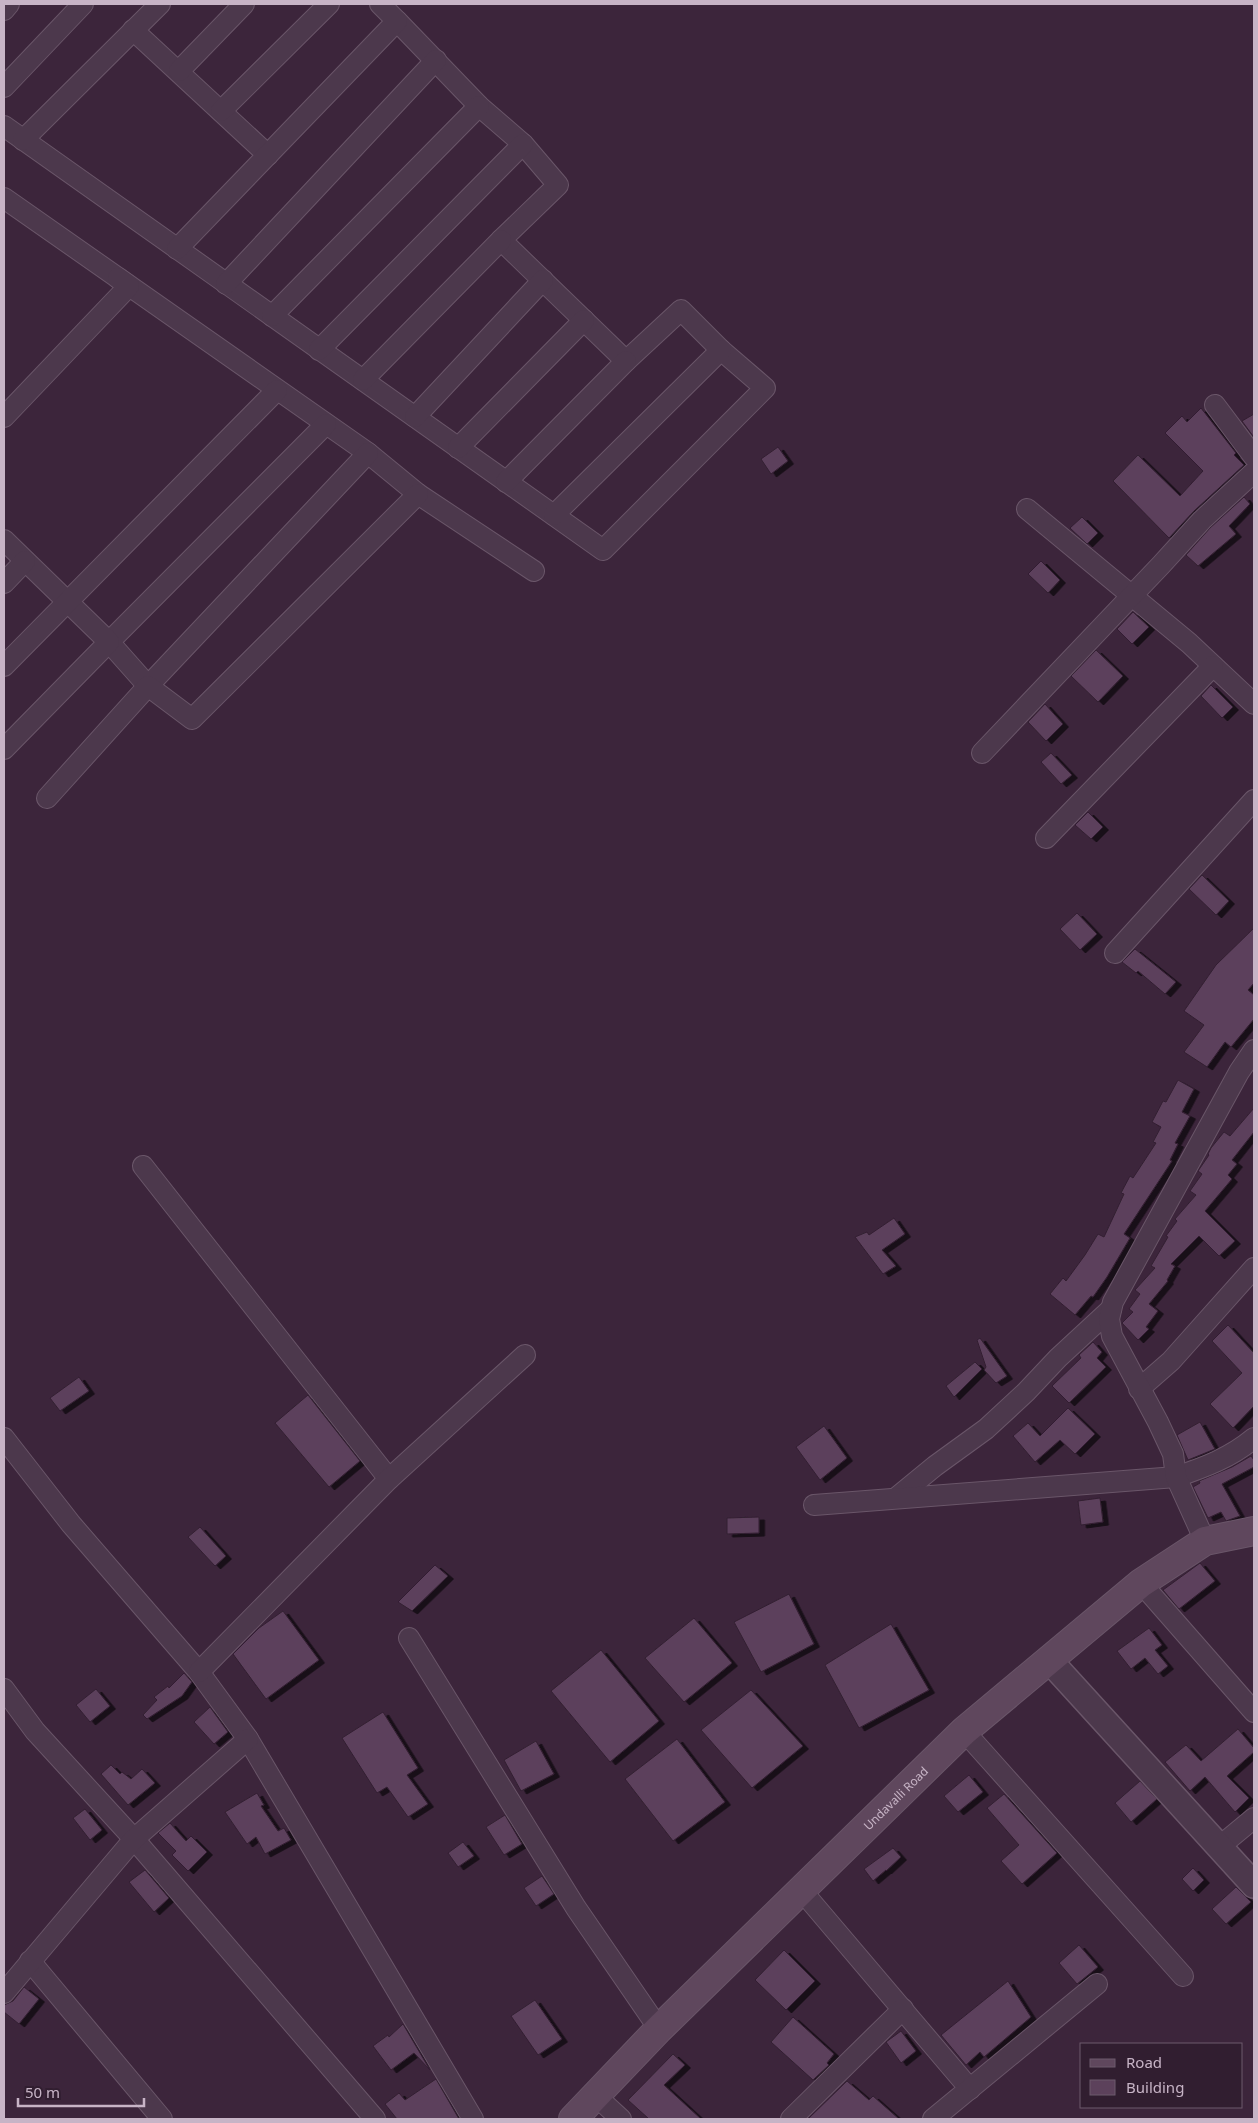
<svg xmlns="http://www.w3.org/2000/svg" width="1258" height="2123" font-family="'Noto Sans',sans-serif">
<style>
.building{fill:#5c415b;stroke:#331f32;filter:url(#shadow)}
.lines{fill:none;stroke-linecap:round;stroke-linejoin:round}
.minor-casing{stroke:#6a5669;stroke-width:22}
.tertiary-casing{stroke:#6a5669;stroke-width:28}
.secondary-casing{stroke:#6a5669;stroke-width:30}
.minor{stroke:#4c384c;stroke-width:20}
.tertiary{stroke:#4c384c;stroke-width:25}
.secondary{stroke:#5f475d;stroke-width:28}
.labels{text-anchor:middle;dominant-baseline:central;stroke-width:4;stroke-linejoin:round;paint-order:stroke}
.street-label{font-size:12px;fill:#c7b4c6;stroke:#311e30}
</style>
<defs>
<filter id="shadow"><feDropShadow dx="5.5" dy="3" stdDeviation="0" flood-color="#0009"/></filter>
</defs>
<rect width="100%" height="100%" fill="#3c253b"/>
<g class="building">
<path d="M1201 408 1236 453 1234 455 1244 465 1194 511 1169 538 1113 481 1138 455 1180 496 1203 471 1165 433 1182 416 1187 422Z"/>
<path d="M1254 414V436H1253L1242 421Z"/>
<path d="M778 447 788 461 771 474 761 459Z"/>
<path d="M1244 497 1250 504 1229 526 1236 534 1198 566 1186 555 1210 528Z"/>
<path d="M1082 517 1098 533 1087 544 1070 528Z"/>
<path d="M1041 561 1060 580 1048 593 1028 574Z"/>
<path d="M1133 612 1149 627 1132 644 1117 629Z"/>
<path d="M1096 650 1123 676 1098 702 1071 676Z"/>
<path d="M1211 685 1233 707 1222 718 1201 696Z"/>
<path d="M1045 704 1063 724 1046 741 1028 722Z"/>
<path d="M1051 753 1072 775 1061 784 1041 762Z"/>
<path d="M1088 812 1103 827 1091 839 1075 825Z"/>
<path d="M1202 875 1229 901 1216 915 1189 889Z"/>
<path d="M1077 913 1097 934 1080 950 1060 929Z"/>
<path d="M1254 928V983L1248 990 1254 995V1019L1231 1047 1225 1042 1207 1067 1184 1052 1204 1025 1184 1011 1216 965Z"/>
<path d="M1135 949 1176 982 1165 994 1138 971 1136 973 1122 962Z"/>
<path d="M1178 1080 1194 1089 1182 1112 1190 1116 1175 1143 1178 1144 1170 1160 1172 1161 1124 1234 1130 1238 1107 1277 1093 1297 1091 1296 1075 1315 1050 1294 1063 1278 1066 1281 1085 1255 1098 1234 1104 1237 1124 1194 1121 1193 1130 1176 1133 1178 1156 1143 1153 1142 1161 1127 1152 1122 1163 1101 1166 1102Z"/>
<path d="M1254 1108V1132L1232 1160 1237 1164 1228 1175 1232 1179 1205 1211 1235 1241 1219 1256 1199 1236 1171 1264 1175 1266 1167 1280 1168 1281 1149 1304 1158 1311 1146 1327 1149 1329 1138 1340 1122 1323 1133 1312 1129 1309 1140 1294 1135 1290 1155 1268 1151 1266 1168 1237 1166 1236 1177 1221 1175 1219 1196 1195 1190 1191 1202 1174 1198 1171 1209 1155 1208 1154 1211 1148 1224 1132 1230 1136Z"/>
<path d="M894 1218 905 1234 882 1250 896 1266 883 1274 855 1237 867 1232 869 1235Z"/>
<path d="M1228 1325 1254 1353V1406L1233 1428 1210 1404 1242 1373 1212 1341Z"/>
<path d="M980 1338 1007 1376 996 1383 984 1370 986 1367 977 1340Z"/>
<path d="M1093 1342 1102 1352 1097 1358 1106 1367 1069 1403 1052 1386 1081 1358 1079 1355Z"/>
<path d="M975 1362 982 1369 954 1397 946 1386Z"/>
<path d="M79 1377 89 1391 60 1411 50 1398Z"/>
<path d="M308 1395 360 1461 329 1487 275 1423Z"/>
<path d="M1068 1408 1095 1434 1075 1454 1060 1440 1035 1462 1013 1436 1028 1423 1040 1436Z"/>
<path d="M1200 1422 1215 1449 1188 1460 1177 1435Z"/>
<path d="M824 1426 847 1458 820 1480 796 1447Z"/>
<path d="M1251 1456 1254 1460V1467L1222 1484 1240 1516 1226 1521 1221 1512 1208 1518 1193 1487 1200 1483 1199 1481 1232 1467Z"/>
<path d="M1100 1498 1103 1522 1081 1525 1078 1501Z"/>
<path d="M759 1517V1533L727 1534V1518Z"/>
<path d="M200 1527 226 1556 215 1566 188 1537Z"/>
<path d="M1200 1563 1215 1581 1179 1609 1163 1590Z"/>
<path d="M435 1565 448 1576 412 1611 398 1602Z"/>
<path d="M789 1594 814 1644 761 1672 734 1622Z"/>
<path d="M283 1611 319 1660 266 1699 233 1654 259 1628Z"/>
<path d="M694 1618 732 1663 684 1702 645 1658Z"/>
<path d="M891 1624 929 1690 859 1728 825 1665Z"/>
<path d="M1149 1628 1162 1645 1155 1650 1168 1666 1158 1674 1145 1658 1131 1669 1117 1651Z"/>
<path d="M601 1650 659 1721 610 1762 551 1691Z"/>
<path d="M184 1673 192 1682 182 1696 147 1719 143 1715 157 1700 154 1697 168 1686 169 1688Z"/>
<path d="M96 1689 110 1706 90 1722 76 1705Z"/>
<path d="M751 1690 803 1746 752 1788 701 1730Z"/>
<path d="M210 1707 228 1732 214 1744 194 1722Z"/>
<path d="M383 1712 418 1768 407 1775 428 1804 408 1817 387 1787 377 1793 342 1738Z"/>
<path d="M1238 1729 1254 1748V1752L1227 1776 1249 1798 1235 1812 1205 1777 1190 1791 1165 1762 1186 1745 1201 1761Z"/>
<path d="M677 1739 725 1802 673 1841 625 1779Z"/>
<path d="M536 1741 554 1774 521 1791 504 1760Z"/>
<path d="M111 1765 120 1774 122 1772 131 1779 142 1769 155 1783 128 1805 101 1774Z"/>
<path d="M969 1775 983 1792 958 1812 944 1796Z"/>
<path d="M1140 1781 1157 1799 1131 1822 1115 1803Z"/>
<path d="M257 1793 264 1805 261 1806 278 1831 284 1828 291 1840 265 1854 256 1837 247 1844 225 1812Z"/>
<path d="M1004 1794 1057 1853 1022 1884 1001 1861 1019 1845 987 1808Z"/>
<path d="M85 1809 102 1830 90 1840 73 1818Z"/>
<path d="M505 1815 522 1844 504 1855 486 1827Z"/>
<path d="M170 1823 186 1841 191 1836 207 1852 188 1871 172 1855 176 1851 158 1833Z"/>
<path d="M463 1842 474 1856 458 1867 448 1853Z"/>
<path d="M893 1848 901 1857 886 1871V1870L873 1881 864 1869Z"/>
<path d="M1193 1868 1204 1880 1193 1891 1182 1879Z"/>
<path d="M145 1870 169 1898 154 1912 129 1882Z"/>
<path d="M542 1876 554 1894 536 1906 524 1888Z"/>
<path d="M1236 1887 1251 1902 1226 1924 1212 1909Z"/>
<path d="M1079 1945 1098 1967 1077 1984 1059 1963Z"/>
<path d="M784 1950 815 1981 786 2010 755 1980Z"/>
<path d="M1008 1981 1031 2017 984 2057 980 2052 966 2065 941 2035Z"/>
<path d="M24 1987 39 1999 19 2024 4 2012V2005L13 2001Z"/>
<path d="M535 2000 562 2039 538 2055 511 2016Z"/>
<path d="M793 2017 834 2054 827 2063 829 2065 813 2080 771 2042Z"/>
<path d="M403 2024 430 2070 414 2053 391 2070 373 2046 388 2035 389 2037Z"/>
<path d="M901 2031 916 2051 901 2063 886 2042Z"/>
<path d="M673 2054 685 2065 664 2085 701 2119H649L628 2100Z"/>
<path d="M436 2079 459 2119H397L385 2104 399 2093 405 2100Z"/>
<path d="M847 2081 869 2100 873 2096 899 2119H808Z"/>
</g>
<g class="lines">
<g class="minor-casing">
<g id="minor">
<path d="M4 10 9 4"/>
<path d="M133 30 268 155"/>
<path d="M179 71 244 4"/>
<path d="M4 87 83 4"/>
<path d="M221 111 329 4"/>
<path d="M4 126 603 550 765 388 721 350 681 310 626 361 501 240 558 185 523 144 479 106 397 21"/>
<path d="M23 140 160 4"/>
<path d="M4 198 368 453 418 494 534 571"/>
<path d="M177 249 397 21 380 4"/>
<path d="M226 284 436 60"/>
<path d="M272 316 479 106"/>
<path d="M319 350 523 144"/>
<path d="M363 380 501 240"/>
<path d="M1215 405 1254 457"/>
<path d="M4 417 129 286 118 278"/>
<path d="M415 417 543 280"/>
<path d="M326 424 109 642 148 686 368 453"/>
<path d="M458 448 584 320"/>
<path d="M506 482 626 361"/>
<path d="M1027 509 1189 643 1254 704"/>
<path d="M554 515 721 350"/>
<path d="M4 540 109 642 4 749"/>
<path d="M4 583 25 561"/>
<path d="M4 666 277 390"/>
<path d="M982 753 1161 565 1202 520 1254 472"/>
<path d="M47 798 148 686 192 719 418 494"/>
<path d="M1046 838 1213 666"/>
<path d="M1115 953 1254 800"/>
<path d="M143 1166 389 1479"/>
<path d="M1139 1389 1171 1361 1254 1268"/>
<path d="M4 1438 71 1524 199 1672 248 1739 473 2119"/>
<path d="M896 1498 935 1466 986 1429 1026 1392 1058 1358 1111 1309"/>
<path d="M814 1505 1176 1477C1205 1467 1230 1458 1254 1438"/>
<path d="M1205 1541 1176 1477 1173 1454 1158 1422 1112 1336 1109 1319 1113 1302 1239 1072 1254 1050"/>
<path d="M1141 1583 1254 1712"/>
<path d="M409 1638 576 1908 659 2029"/>
<path d="M199 1672 389 1479 525 1355"/>
<path d="M4 1689 35 1731 134 1839 375 2119"/>
<path d="M964 1731 1183 1976"/>
<path d="M1219 1847 1254 1818"/>
<path d="M802 1891 970 2089"/>
<path d="M30 1961 162 2119"/>
<path d="M4 1993 134 1839 248 1739"/>
<path d="M596 2096 621 2119"/>
<path d="M791 2119 903 2009"/>
<path d="M933 2119 1097 1984"/>
</g>
</g>
<g class="tertiary-casing">
<path id="tertiary" d="M1049 1660 1254 1885"/>
</g>
<g class="secondary-casing">
<g id="secondary">
<path id="s1" d="M573 2119 659 2029 964 1731 1141 1583 1205 1541 1254 1531"/>
</g>
</g>
<use href="#minor" class="minor"/>
<use href="#tertiary" class="tertiary"/>
<use href="#secondary" class="secondary"/>
</g>
<g class="labels">
<g class="street-label">
<text stroke="none"><textPath href="#s1" startOffset="455">Undavalli Road</textPath></text>
</g>
</g>
<rect width="1258" height="2123" fill="none" stroke="#c7b4c6" stroke-width="10"/>
<rect x="1080" y="2043" width="162" height="65" fill="#311e30" stroke="#6d5a6c"/>
<rect x="1090" y="2059" width="25" height="8" fill="#5f475d" stroke="#6d5a6c"/>
<text x="1126" y="2068" font-size="15" fill="#c7b4c6">Road</text>
<rect x="1090" y="2080" width="25" height="15" fill="#5c415b" stroke="#6d5a6c"/>
<text x="1126" y="2093" font-size="15" fill="#c7b4c6">Building</text>
<path d="M18 2098v8h126v-8" fill="none" stroke="#c7b4c6" stroke-width="2.5"/>
<text x="25" y="2098" font-size="15" fill="#c7b4c6" stroke="#311e30" stroke-width="4" paint-order="stroke">50 m</text>
</svg>
